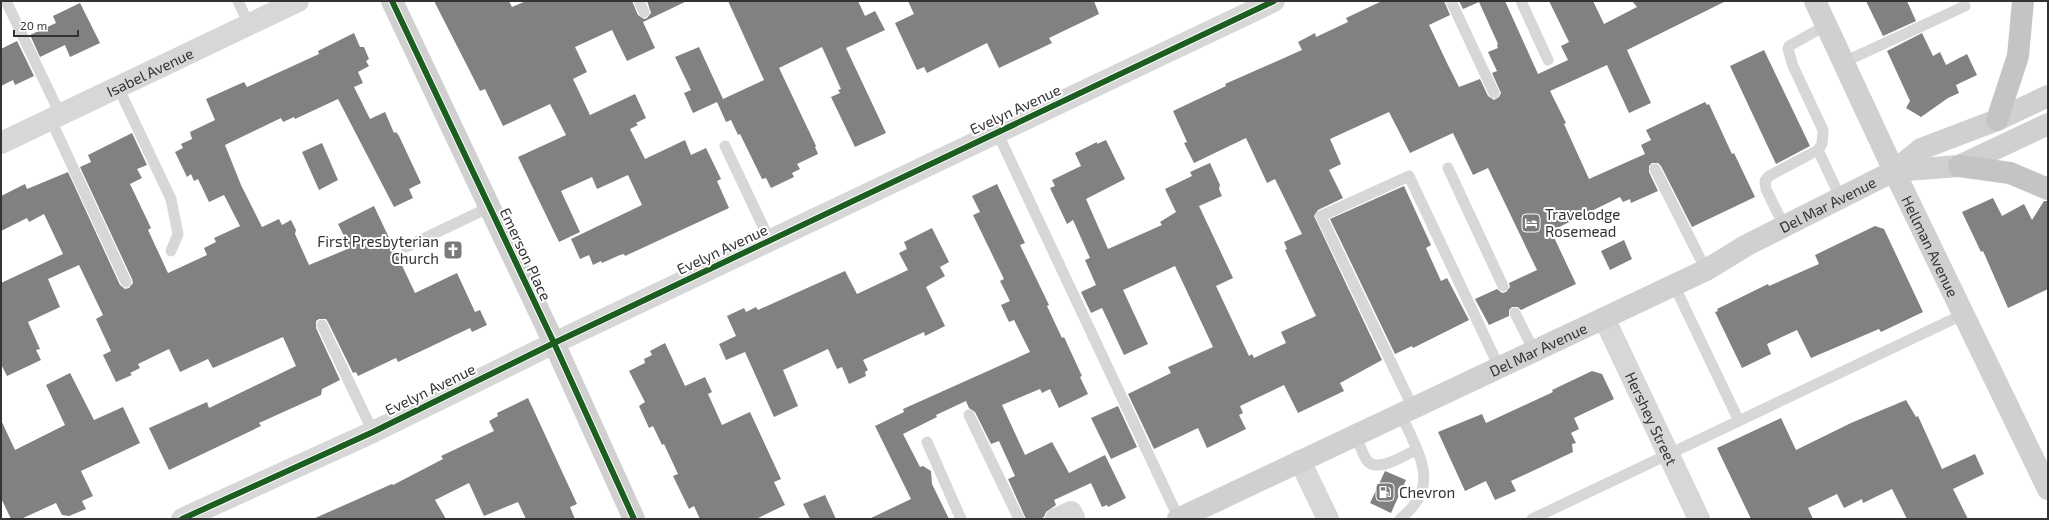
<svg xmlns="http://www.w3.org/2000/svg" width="2049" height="520" font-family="'Exo 2',sans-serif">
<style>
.building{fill:#818181}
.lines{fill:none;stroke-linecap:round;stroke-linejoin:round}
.lane{stroke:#d7d7d7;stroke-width:11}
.street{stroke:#d7d7d7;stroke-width:22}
.secondary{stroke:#d0d0d0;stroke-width:22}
.highway{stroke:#c4c4c4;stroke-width:22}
.cycleway-casing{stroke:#fff;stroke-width:8}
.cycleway{stroke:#1b5e20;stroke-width:6}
.labels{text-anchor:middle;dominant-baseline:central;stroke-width:4;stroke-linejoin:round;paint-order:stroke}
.street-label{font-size:15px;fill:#333;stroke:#fff}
.poi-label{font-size:15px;fill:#333;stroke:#fff;text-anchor:start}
</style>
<rect width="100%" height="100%" fill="#fff"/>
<g class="building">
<path d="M434 1H509L512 7 526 1H632L638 15 644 19 647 18 651 13 647 1H687L643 22 655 48 627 61 612 30 575 47 587 72 573 79 590 115 635 94 646 118 636 123 638 125 630 129 645 159 685 140 691 155 706 148 721 179 717 181 729 208 625 256 624 254 620 255 602 263 601 261 593 265 589 255 580 259 571 239 642 205 628 175 597 189 592 177 561 191 580 232 559 242 518 157 566 135 550 104 503 126 485 89 480 91Z"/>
<path d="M728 1H858L865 16 875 11 885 30 846 48 886 133 855 147 831 97 840 93 838 90 841 89 822 47 779 68 816 146 815 147 818 154 797 164 800 169 792 173 794 177 771 188 766 178 762 179 740 134 738 135 731 120 726 122 717 102 693 113 684 93 691 90 675 57 699 47 723 99 764 80Z"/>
<path d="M908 1H1094L1099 14 1049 38 1052 43 999 68 987 43 927 73 924 67 917 70 895 23 914 14Z"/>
<path d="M1382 1H1444L1450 15 1429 25 1447 63 1459 87 1480 79 1488 96 1494 100 1499 97 1501 93 1492 73 1497 71 1488 52 1498 48 1497 45 1498 44 1479 2 1463 9 1459 1H1505L1538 74 1568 60 1561 46 1569 42 1549 1H1593L1604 24 1637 7 1632 1H1726L1627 50 1651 103 1629 113 1607 65 1550 91 1566 123 1564 124 1589 179 1645 154 1641 145 1651 140 1646 130 1705 102 1707 105 1709 104 1732 154 1734 153 1755 197 1692 227 1661 166 1658 163H1652L1649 166V172L1658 191 1631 203 1630 199 1623 202 1620 197 1551 231 1576 284 1521 310 1518 307H1512L1509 310V316L1489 325 1475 299 1497 289 1502 293 1506 292 1510 287 1509 283 1537 270 1488 168 1473 175 1453 133 1410 153 1389 112 1330 139 1341 164 1329 170 1343 198 1318 210 1314 216 1382 360 1340 383 1344 391 1298 413 1284 385 1240 406 1243 413 1239 415 1246 429 1207 448 1198 428 1154 449 1128 394 1171 373 1168 367 1213 347 1175 266 1123 290 1148 344 1124 355 1102 308 1091 313 1081 292 1096 285 1085 260 1090 258 1073 220 1067 224 1050 188 1055 186 1052 180 1081 166 1075 153 1097 142V144L1106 140 1125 179 1086 199 1108 249 1162 225 1160 222 1176 212 1165 189 1192 176 1190 172 1210 163 1220 185 1219 189 1222 196 1199 206 1233 278 1216 286 1249 356 1252 354 1254 358 1286 343 1281 332 1316 316 1285 250 1287 249 1284 242 1302 234 1275 179 1267 183 1246 138 1194 163 1184 143 1187 142 1173 111 1226 86 1225 84 1302 50 1298 42 1315 33 1316 37 1348 22 1346 18Z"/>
<path d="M1866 1H1907L1916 21 1883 36Z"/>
<path d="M80 3 100 43 70 57 65 45 40 57 30 35 56 23 53 16Z"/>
<path d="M354 33 360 47H364L369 59 366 61 369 66 358 72 363 83 354 87 370 119 385 112 394 133 396 132 399 136 421 183 409 189 413 198 394 207 338 99 295 119 294 117 283 122 281 118 225 145 241 185 262 227 279 219 282 225 291 220 296 230 295 234 309 265 350 248 338 224 374 206 415 293 457 273 475 312 480 310 487 325 472 332 470 328 398 362 396 358 358 376 356 372 353 373 328 322 326 319H319L316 321V328L340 380 322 389 321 395 259 423 261 426 169 470 149 428 207 402 209 408 296 366 283 337 213 368 208 359 180 372 169 349 138 364 140 368 130 373 132 375 116 382 103 355 111 351 96 319 103 315 79 265 48 279 60 307 28 322 40 349 36 350 41 360 7 376 1 364V283L63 254 44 214 29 222 27 218 1 231V196L25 184 27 189 68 172 120 285 125 289 129 288 133 283 132 279 80 167 91 162 88 155 132 133 147 165 137 169 142 178 130 184 151 228 148 230 168 273 207 255 204 248 216 242 214 238 240 226 224 195 209 202 198 179 194 181 191 174 187 177 175 152 183 148 181 144 192 139 190 132 215 120 206 99 244 82 247 87 319 54 318 51Z"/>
<path d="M1922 33 1933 56 1940 52 1946 65 1967 54 1977 75 1956 85 1959 93 1948 98 1921 117 1906 108 1910 101 1887 51Z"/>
<path d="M17 41 34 76 15 85 13 80 1 86V49Z"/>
<path d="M1764 50 1810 146 1776 164 1730 66Z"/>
<path d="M322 143 338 180 319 190 302 152Z"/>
<path d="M997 184 1025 243 1020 245 1049 305 1047 306 1062 338 1064 337 1082 376 1080 377 1088 394 1059 408 1050 389 1042 393 1040 389 1002 405 1025 455 1052 442 1069 473 1105 455 1126 498 1108 507 1107 505 1102 507 1091 483 1054 500 1056 505 1046 512 1044 517 1039 519H1026L1008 479 1015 476 999 441 991 444 975 412 969 408 966 401 936 415 937 417 903 434 920 467 923 466 931 471 932 484 949 519H869L911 499 875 426 904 412 903 409 1030 352 1014 320 1009 322 1001 305 1010 301 1000 281 1004 279 973 215 980 212 972 196Z"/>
<path d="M1404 186 1431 245 1426 248 1441 281 1447 278 1469 320 1413 348 1412 346 1395 354 1330 219Z"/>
<path d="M1993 198 2002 216 2024 204 2032 220 2044 201H2048V289L2008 308 1983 251 1981 252 1962 212Z"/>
<path d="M1875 226 1884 229 1923 312 1881 332 1879 329 1811 358 1797 330 1767 344 1771 354 1742 368 1715 312 1718 311 1717 309 1768 284 1769 286 1819 264 1815 255Z"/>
<path d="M932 228 949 262 940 267 945 276 926 287 945 326 925 336 924 332 863 360 868 370 865 372 866 376 849 384 842 367 837 369 828 349 783 370 798 406 774 417 745 352 726 360 719 344 736 336 727 316 744 308 746 312 756 307 758 310 845 271 857 294 908 270 899 253 907 249 904 242Z"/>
<path d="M1624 240 1632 259 1610 270 1601 251Z"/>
<path d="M665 343 685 386 705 377 712 392 708 394 722 425 750 412 781 479 774 482 785 505 756 519H700L694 506 689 509 673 476 678 474 664 444 662 445 653 426 649 428 639 406 645 402 629 371 645 363 644 359 652 355 650 351Z"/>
<path d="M1592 371 1602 374 1614 399 1574 418 1579 429 1571 433 1576 443 1572 444 1573 452 1511 481 1516 491 1495 500 1486 481 1465 491 1438 432 1482 414 1486 423 1553 392 1552 390Z"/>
<path d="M70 373 94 420 123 407 140 443 81 471 93 496 82 501 86 509 69 516 62 515 56 503 21 519H11L1 498V420L15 450 65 425 46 385Z"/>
<path d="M528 398 577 504 570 507 575 519H526L518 502 484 516 469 483 435 500 446 519H313L392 484 393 485 443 459 441 456 494 431 489 421 498 416 497 413Z"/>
<path d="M1906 400 1916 417 1918 416 1942 469 1975 454 1984 474 1953 489 1968 519H1907L1892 489 1863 503 1862 499 1844 508 1837 494 1808 508 1813 519H1751L1717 448 1781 418 1796 450 1851 423Z"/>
<path d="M1118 406 1137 447 1111 459 1091 418Z"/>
<path d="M1385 471 1406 480 1391 513 1370 503Z"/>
<path d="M825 495 836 519H810L803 504Z"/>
</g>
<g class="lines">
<g class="lane">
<path d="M6 1 60 114"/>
<path d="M238 1 249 25"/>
<path d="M639 1 644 12"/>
<path d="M1451 1 1494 93"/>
<path d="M1521 1 1548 60"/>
<path d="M1844 62 1965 6"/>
<path d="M118 87 171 199 178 234 171 251"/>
<path d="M50 118 126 282"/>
<path d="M997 132 1179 519"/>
<path d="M725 146 770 241"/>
<path d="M1818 150 1840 197"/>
<path d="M1448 168 1503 286"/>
<path d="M1655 169 1706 270"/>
<path d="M1784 226 1766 189 1765 181 1769 176 1818 150 1822 144 1823 130 1793 66 1788 49 1789 46 1827 25"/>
<path d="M406 247 490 207"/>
<path d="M1674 285 1739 421"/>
<path d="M1515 313 1534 351"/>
<path d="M322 325 373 432"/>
<path d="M1413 408 1321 216 1409 176 1499 367"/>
<path d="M969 415 1019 519"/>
<path d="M1355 435C1359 443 1362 452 1366 459 1376 475 1404 455 1416 450"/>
<path d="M927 442 961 519"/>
<path d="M1400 519C1443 485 1418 454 1401 414"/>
<path d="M1532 519 1964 314"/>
</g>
<g class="street">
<path id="s1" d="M1 143 298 1"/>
<path id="s2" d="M1604 318 1699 519"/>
<path d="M1300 461 1328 519"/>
<path d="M182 519 373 432 554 343 1274 1"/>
<path d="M1056 519 1071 512 1074 518"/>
</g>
<g class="secondary">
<path d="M392 1 554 343 634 519"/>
<path id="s3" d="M1815 1 1894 171 2048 489"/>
<path d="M1894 171 1959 166 2048 124"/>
<path id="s4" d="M1178 519 1706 270 1747 245 1894 171 1921 149 1997 120 2048 96"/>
</g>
<g class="highway">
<path d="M1997 120 2018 56 2023 1"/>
<path d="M1959 166 2010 173 2048 189"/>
</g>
<g class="cycleway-casing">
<g id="cycleway">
<path d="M392 1 554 343 634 519"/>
<path d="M182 519 373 432 554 343 1274 1"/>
</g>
</g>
<use href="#cycleway" class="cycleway"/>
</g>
<defs>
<g id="hotel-square" transform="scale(1)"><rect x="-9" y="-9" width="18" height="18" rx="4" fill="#7a7a7a" stroke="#fff"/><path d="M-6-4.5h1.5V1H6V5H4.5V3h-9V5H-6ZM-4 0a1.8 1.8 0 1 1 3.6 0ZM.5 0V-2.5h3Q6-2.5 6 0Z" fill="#fff"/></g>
<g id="church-square" transform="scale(1)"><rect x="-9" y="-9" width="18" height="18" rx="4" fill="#7a7a7a" stroke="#fff"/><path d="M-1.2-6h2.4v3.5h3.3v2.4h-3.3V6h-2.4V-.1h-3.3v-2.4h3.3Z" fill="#fff"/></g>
<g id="fuel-square" transform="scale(1)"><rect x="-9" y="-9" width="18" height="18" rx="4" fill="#7a7a7a" stroke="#fff"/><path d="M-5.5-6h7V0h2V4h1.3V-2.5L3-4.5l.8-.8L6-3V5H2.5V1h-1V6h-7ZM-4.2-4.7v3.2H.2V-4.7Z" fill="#fff"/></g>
</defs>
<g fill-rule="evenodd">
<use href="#hotel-square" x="1531" y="223"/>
<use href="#church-square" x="453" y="250"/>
<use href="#fuel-square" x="1385" y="492"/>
</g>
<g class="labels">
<g class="street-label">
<text stroke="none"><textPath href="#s1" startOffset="165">Isabel Avenue</textPath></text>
<text transform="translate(1015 109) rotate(-25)">Evelyn Avenue</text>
<text stroke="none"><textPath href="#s4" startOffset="722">Del Mar Avenue</textPath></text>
<text stroke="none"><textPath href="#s3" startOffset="271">Hellman Avenue</textPath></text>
<text transform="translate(722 249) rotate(-25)">Evelyn Avenue</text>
<text transform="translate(526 254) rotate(65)">Emerson Place</text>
<text stroke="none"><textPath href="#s4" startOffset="398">Del Mar Avenue</textPath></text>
<text transform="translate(430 389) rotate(-26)">Evelyn Avenue</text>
<text stroke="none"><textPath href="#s2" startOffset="111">Hershey Street</textPath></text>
</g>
<g class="poi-label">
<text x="1545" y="214">Travelodge<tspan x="1545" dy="17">Rosemead</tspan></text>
<text x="439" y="241" text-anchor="end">First Presbyterian<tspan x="439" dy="17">Church</tspan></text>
<text x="1399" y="492">Chevron</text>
</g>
</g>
<rect width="2049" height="520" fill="none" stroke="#333333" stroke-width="4"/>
<path d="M14 30v6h64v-6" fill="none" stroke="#333333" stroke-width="2"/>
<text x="20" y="30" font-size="12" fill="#333333" stroke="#ffffff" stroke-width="3" paint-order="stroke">20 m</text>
</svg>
